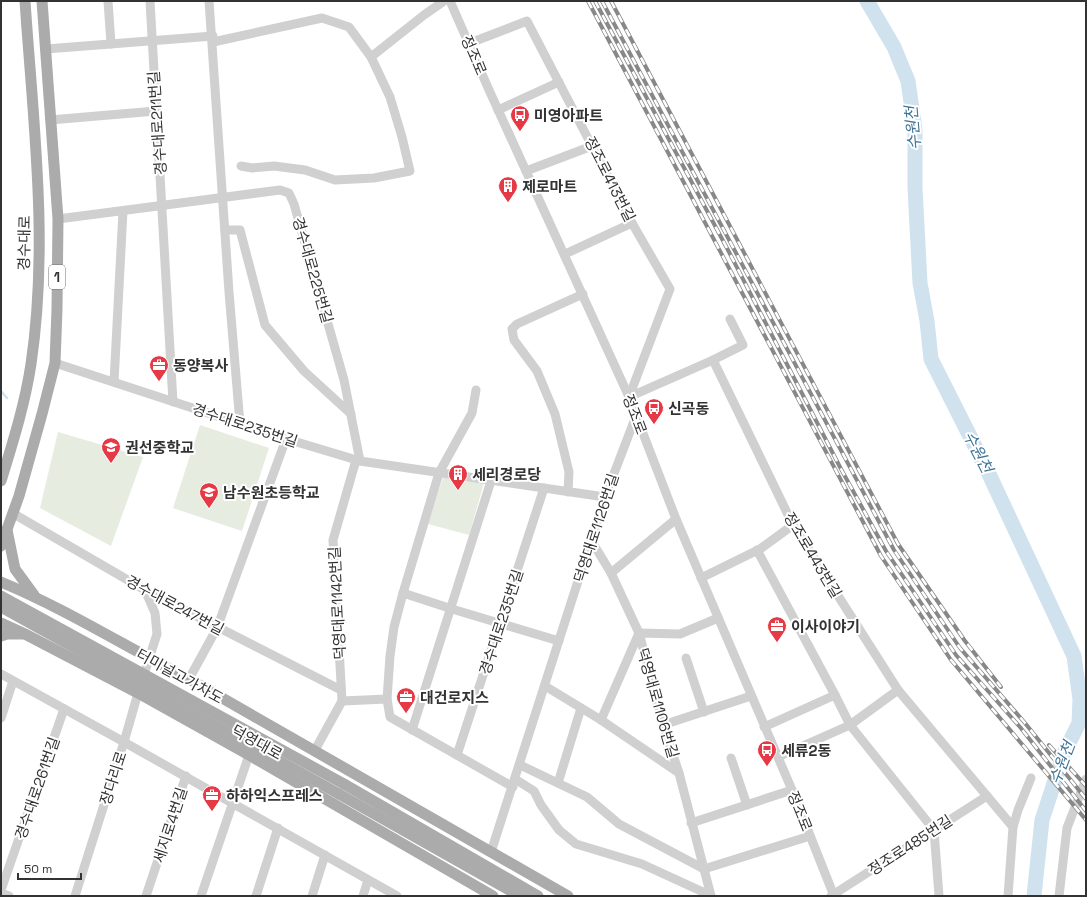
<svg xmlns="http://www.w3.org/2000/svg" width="1087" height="897" font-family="'Space Grotesk','Noto Sans KR',sans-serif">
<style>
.green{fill:#e6ecdf}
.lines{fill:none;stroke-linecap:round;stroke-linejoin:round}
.stream{stroke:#cfe2ee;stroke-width:2.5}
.river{stroke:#cfe2ee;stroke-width:15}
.minor{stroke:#d0d0d0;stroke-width:9}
.major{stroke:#ababab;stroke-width:11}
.rail-casing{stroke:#888;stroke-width:4}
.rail{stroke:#fff;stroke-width:2.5;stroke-dasharray:8;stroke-linecap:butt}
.major-bridge{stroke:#ababab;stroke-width:11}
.labels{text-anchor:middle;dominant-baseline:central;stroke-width:4;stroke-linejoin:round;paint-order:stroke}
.shield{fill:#fff;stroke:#707070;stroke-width:1}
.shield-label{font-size:14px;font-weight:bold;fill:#333}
.street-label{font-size:15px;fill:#333;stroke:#fff}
.poi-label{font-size:15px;font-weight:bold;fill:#333;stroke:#fff;text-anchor:start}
.water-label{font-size:16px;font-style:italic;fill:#3f7597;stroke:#fff}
</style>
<rect width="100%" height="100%" fill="#fff"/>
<g class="green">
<path d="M200 425 269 448 242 531 173 508Z"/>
<path d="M58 432 143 457 111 546 40 508Z"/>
<path d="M443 477 484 483 469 535 428 524Z"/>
</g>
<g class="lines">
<path class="stream" d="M1 391 7 398"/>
<path class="river" d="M867 1 894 47 908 81 915 130V188L920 283 927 321 931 359 989 474 1074 656 1080 699 1079 723 1064 753 1042 820 1034 896"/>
<g class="minor">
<path d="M108 1 111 44"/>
<path d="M150 1 173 402"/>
<path d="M209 1 229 292 240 424"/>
<path d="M450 1 489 90 629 397 676 519 792 790 834 896"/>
<path d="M213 42 322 18 349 27 371 57 424 15 444 1"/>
<path d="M470 43 527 21 632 223 670 289 629 397"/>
<path d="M46 49 213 36"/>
<path d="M498 110 559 82"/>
<path d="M50 120 156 111"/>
<path d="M241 166 252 168 274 166 305 170 335 180 374 178 410 171 402 137 390 97 371 57"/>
<path d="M526 171 592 146"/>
<path d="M58 219 280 190 289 193 294 204 344 380 360 461"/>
<path d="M225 230H240L265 325 304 371 351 414"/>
<path d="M565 254 632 223"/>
<path d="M713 360 793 525 898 690 1013 827"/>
<path d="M55 363 290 440 360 461 605 497"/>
<path d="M114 382 123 211"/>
<path d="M629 397 713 360 743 345 730 319"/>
<path d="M568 492 569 472 555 414 537 371 514 340 512 329 517 324 583 294"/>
<path d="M14 514 145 590 341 690"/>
<path d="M591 540 611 573 639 633 664 728 679 773 711 896"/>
<path d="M757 550 835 695"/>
<path d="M611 573 676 519"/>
<path d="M701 578 760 549 793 525"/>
<path d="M403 593 452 609 559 641"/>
<path d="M686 658 704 712"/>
<path d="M1 674 124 742 397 896"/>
<path d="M189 679 217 628 286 439"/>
<path d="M545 686 601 720 679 773"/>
<path d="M387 699 390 656 394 627 403 593 439 473 472 413 476 390"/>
<path d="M342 701 387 699 390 717 513 787"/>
<path d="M1 718 13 681"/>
<path d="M601 720 639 633 680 634 718 618"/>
<path d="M663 725 751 696"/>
<path d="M764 727 835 695 850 725 934 830 939 896"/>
<path d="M412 730 491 481"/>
<path d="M315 750 342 701 333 540 356 460"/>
<path d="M457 755 544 488"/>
<path d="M778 757 850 725 898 690"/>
<path d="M731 758 747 805"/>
<path d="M520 765 587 797 619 824 704 869 810 836"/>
<path d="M515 779 534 791 541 805 559 830 576 844 642 864 703 892 709 891"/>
<path d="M558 783 581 708"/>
<path d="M691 823 792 790"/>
<path d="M491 852 605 497 636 416"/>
<path d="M1 890 64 709"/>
<path d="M1 893 9 896"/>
<path d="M75 896 124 742 138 693 157 634 155 613 145 590"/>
<path d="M146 896 186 776"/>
<path d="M201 896 249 755"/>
<path d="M256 896 278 828"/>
<path d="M312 896 325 855"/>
<path d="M363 896 368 880"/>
<path d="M831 896 987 796"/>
<path d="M1008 896 1013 827 1018 810 1031 778"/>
<path d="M1059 896 1067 828 1086 779"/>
</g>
<g class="major">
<path d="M1 481C13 442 25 404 31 364 49 243 33 121 25 1"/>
<path d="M7 530 15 569 34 595"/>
<path d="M1 546 19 496 42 414 55 363 57 309 58 219 42 1"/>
<path d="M1 582C66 609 126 647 189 679L568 896"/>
<path d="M1 623 25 634 138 693 249 755 493 896"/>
<path d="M1 636 7 634H22"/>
<path d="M344 784 538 896"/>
<path d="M339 794 520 896"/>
</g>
<g class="rail-casing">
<g id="rail">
<path d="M588 1 881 556 951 660 1086 820"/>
<path d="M595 1 729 252 841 469 886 551 956 655 1020 727 1086 811"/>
<path d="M602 1 894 550 960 648 1025 723 1086 799"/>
<path d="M611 1 898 544 965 641 1001 687"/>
<path d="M1049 745 1086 786"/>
</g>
</g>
<use href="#rail" class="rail"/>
<g class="major-bridge">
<path d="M1 596 344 784"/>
<path d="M1 607 339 794"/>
</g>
</g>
<defs>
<g id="bus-pin" transform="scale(1)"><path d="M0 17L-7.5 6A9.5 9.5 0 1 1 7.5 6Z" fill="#e63946" stroke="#fff"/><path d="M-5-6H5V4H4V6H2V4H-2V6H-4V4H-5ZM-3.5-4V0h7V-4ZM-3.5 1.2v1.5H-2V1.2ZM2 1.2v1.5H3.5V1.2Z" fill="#fff"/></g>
<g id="building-pin" transform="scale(1)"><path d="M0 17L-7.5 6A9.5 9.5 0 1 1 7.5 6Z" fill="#e63946" stroke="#fff"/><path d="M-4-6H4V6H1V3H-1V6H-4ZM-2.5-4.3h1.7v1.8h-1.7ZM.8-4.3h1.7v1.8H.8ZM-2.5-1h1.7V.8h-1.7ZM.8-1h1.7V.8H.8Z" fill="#fff"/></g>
<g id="office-pin" transform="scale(1)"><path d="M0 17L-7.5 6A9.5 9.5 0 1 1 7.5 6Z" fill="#e63946" stroke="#fff"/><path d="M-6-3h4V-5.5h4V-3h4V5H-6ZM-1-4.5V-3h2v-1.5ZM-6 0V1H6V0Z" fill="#fff"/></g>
<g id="school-pin" transform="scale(1)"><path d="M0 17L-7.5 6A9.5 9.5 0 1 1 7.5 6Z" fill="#e63946" stroke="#fff"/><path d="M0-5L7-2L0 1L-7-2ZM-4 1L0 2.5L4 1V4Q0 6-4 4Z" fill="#fff"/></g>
</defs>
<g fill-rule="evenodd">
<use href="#bus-pin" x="520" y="115"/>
<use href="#building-pin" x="508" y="186"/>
<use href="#office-pin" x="159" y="365"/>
<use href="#bus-pin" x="654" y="408"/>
<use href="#school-pin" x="111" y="447"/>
<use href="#building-pin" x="458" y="474"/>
<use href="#school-pin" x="209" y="492"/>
<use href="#office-pin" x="777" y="626"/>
<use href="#office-pin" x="406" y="697"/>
<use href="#bus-pin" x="767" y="750"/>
<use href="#office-pin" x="212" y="795"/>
</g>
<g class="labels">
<rect class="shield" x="49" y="265" width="16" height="24" rx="3"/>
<g class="shield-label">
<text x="57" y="277">1</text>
</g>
<g class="street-label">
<text transform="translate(474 55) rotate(67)">정조로</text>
<text transform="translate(157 123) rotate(-94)">경수대로211번길</text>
<text transform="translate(610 179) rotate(63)">정조로413번길</text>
<text transform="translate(24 243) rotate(-89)">경수대로</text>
<text transform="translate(313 270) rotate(74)">경수대로225번길</text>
<text transform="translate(635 414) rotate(69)">정조로</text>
<text transform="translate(245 425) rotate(18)">경수대로235번길</text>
<text transform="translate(596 528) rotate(-72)">덕영대로1126번길</text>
<text transform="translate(813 555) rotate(59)">정조로443번길</text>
<text transform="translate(337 603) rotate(-93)">덕영대로1142번길</text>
<text transform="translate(175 605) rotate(28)">경수대로247번길</text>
<text transform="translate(501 622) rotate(-72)">경수대로235번길</text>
<text transform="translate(180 676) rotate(29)">터미널고가차도</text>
<text transform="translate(658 703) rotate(74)">덕영대로1106번길</text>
<text transform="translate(257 742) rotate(29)">덕영대로</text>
<text transform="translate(113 778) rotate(-72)">장다리로</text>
<text transform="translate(37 788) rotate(-71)">경수대로261번길</text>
<text transform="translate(800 811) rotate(68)">정조로</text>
<text transform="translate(170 825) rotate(-72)">세지로4번길</text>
<text transform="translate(910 845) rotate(-33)">정조로485번길</text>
</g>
<g class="poi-label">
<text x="534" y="115">미영아파트</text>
<text x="522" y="186">제로마트</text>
<text x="173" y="365">동양복사</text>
<text x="668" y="408">신곡동</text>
<text x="125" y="447">권선중학교</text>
<text x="472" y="474">세리경로당</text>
<text x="223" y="492">남수원초등학교</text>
<text x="791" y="626">이사이야기</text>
<text x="420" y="697">대건로지스</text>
<text x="781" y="750">세류2동</text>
<text x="226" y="795">하하익스프레스</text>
</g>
<g class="water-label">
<text transform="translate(913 128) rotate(-95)">수원천</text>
<text transform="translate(978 452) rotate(63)">수원천</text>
<text transform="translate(1062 763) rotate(-69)">수원천</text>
</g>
</g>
<rect width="1087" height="897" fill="none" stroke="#333333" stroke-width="4"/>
<path d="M18 873v6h63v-6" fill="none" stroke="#333333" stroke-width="2"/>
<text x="24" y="873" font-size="12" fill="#333333" stroke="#ffffff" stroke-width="3" paint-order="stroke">50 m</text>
</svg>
